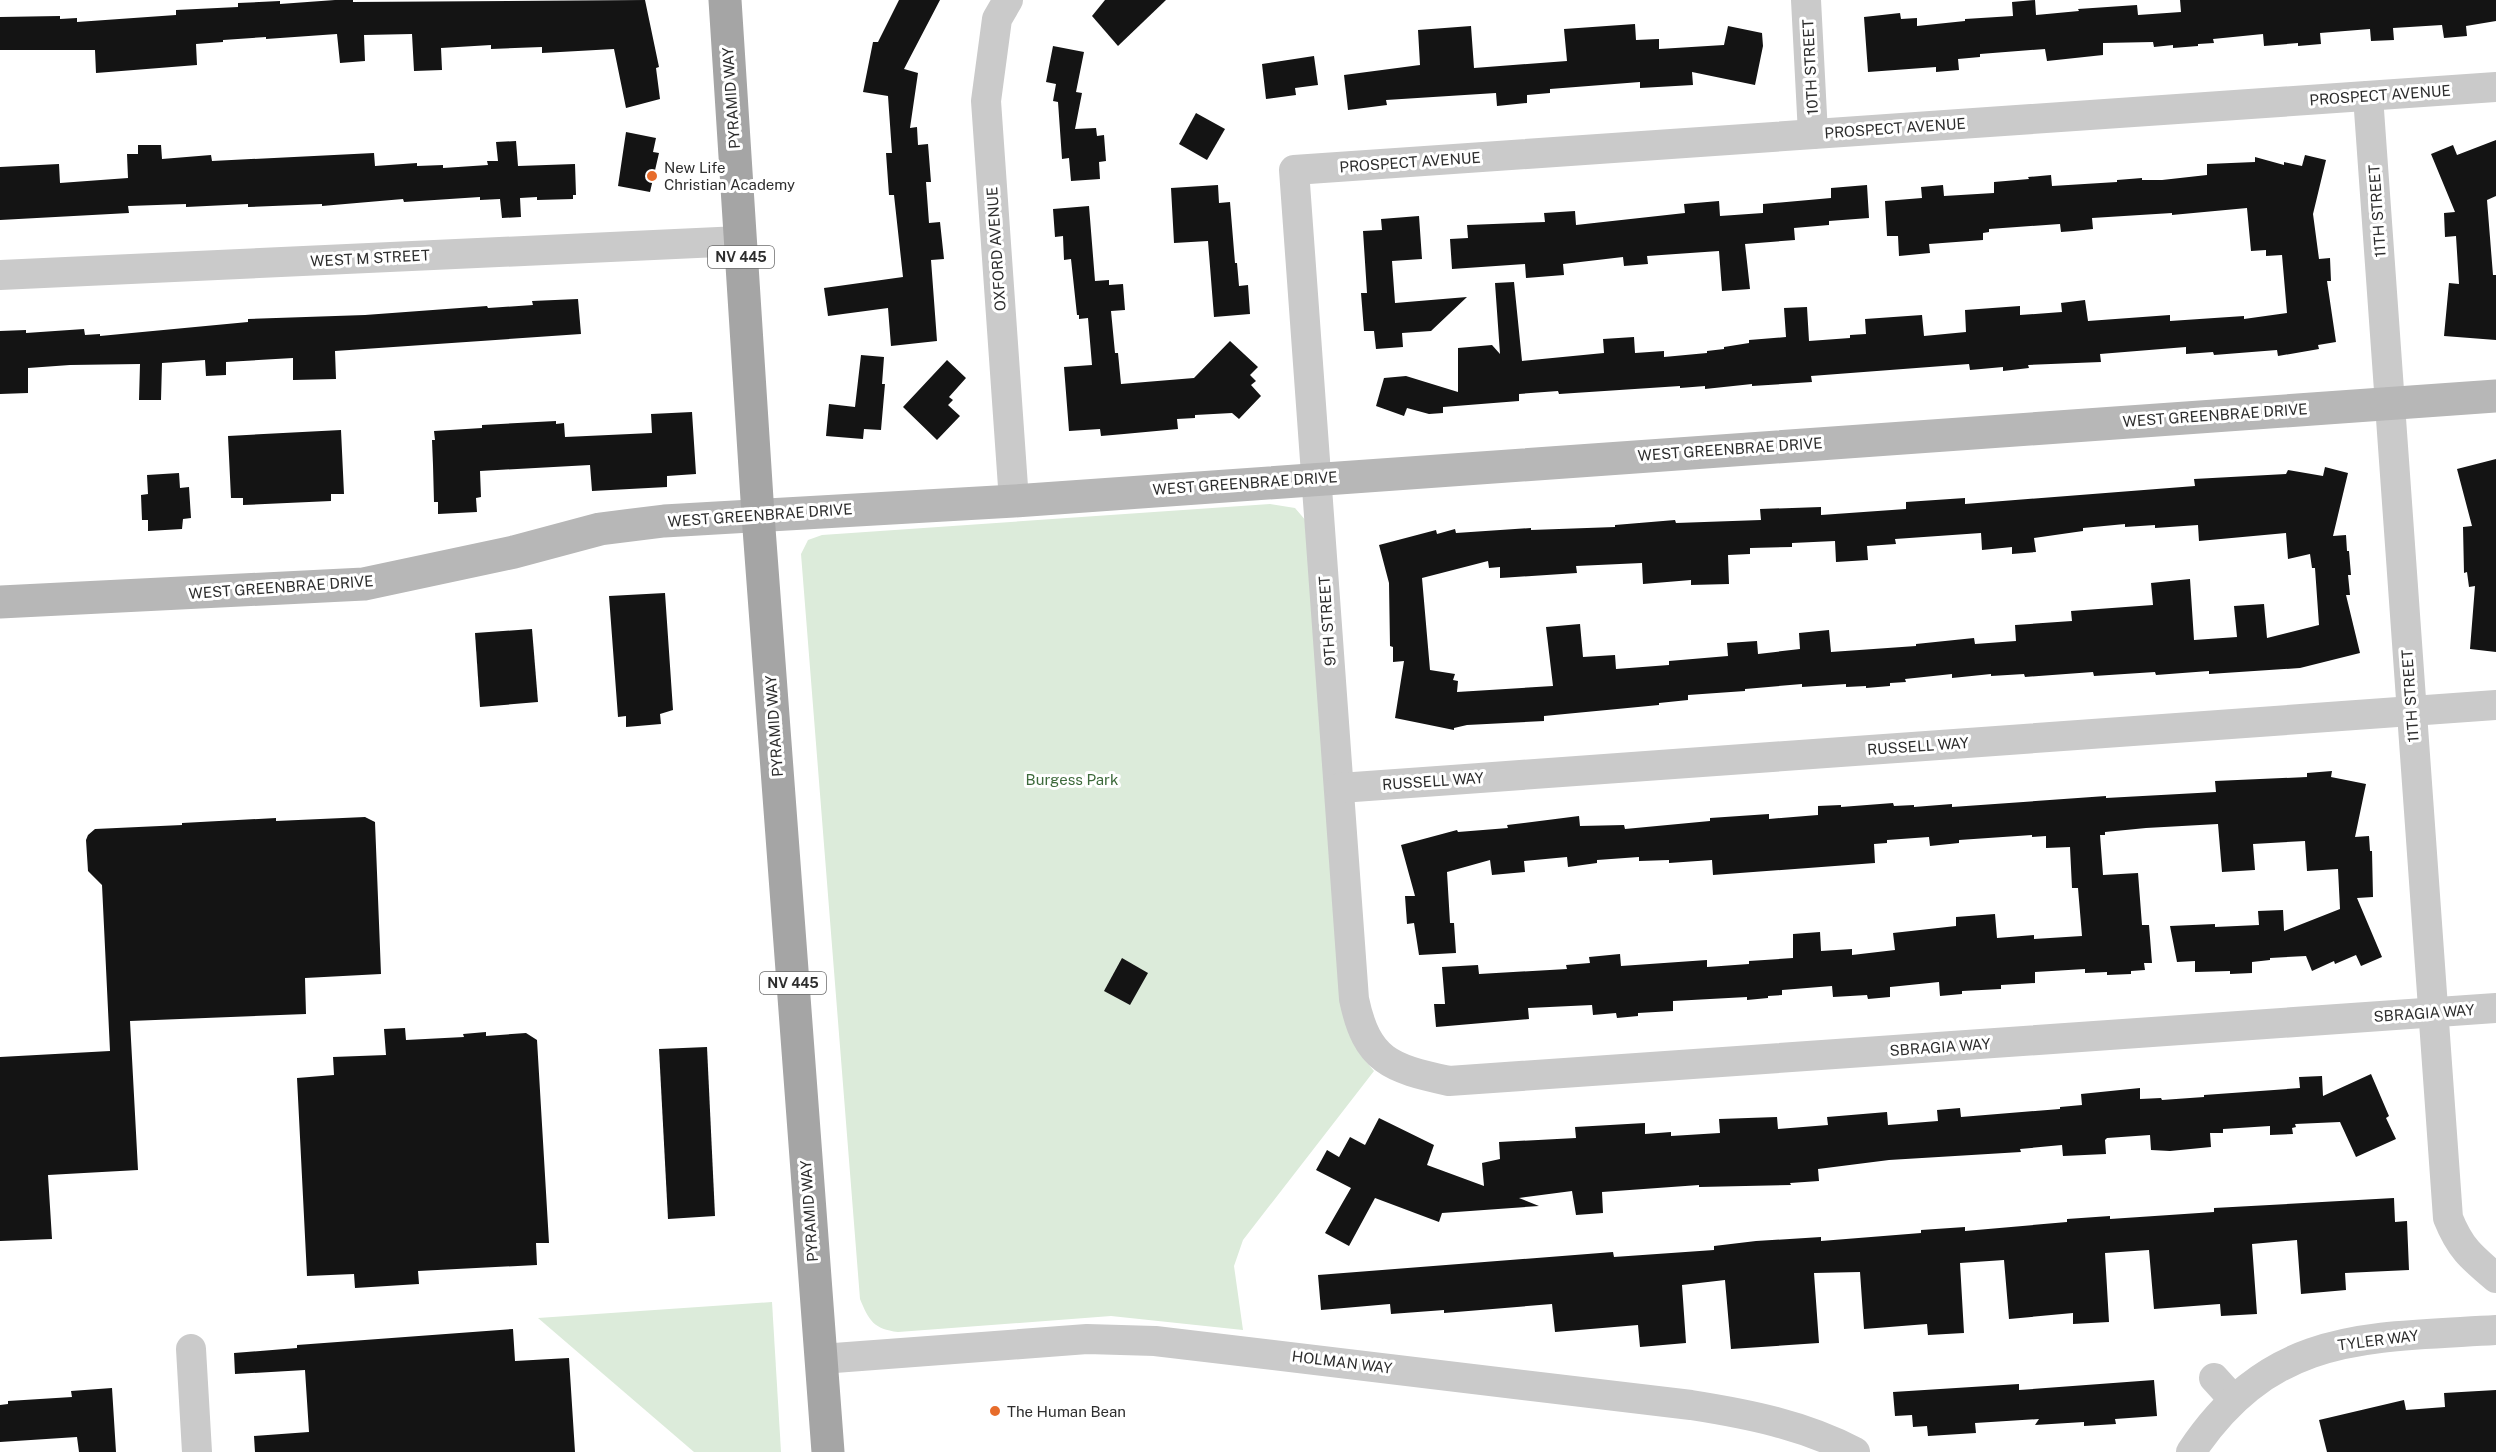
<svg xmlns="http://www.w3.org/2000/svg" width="2496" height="1452" font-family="'Public Sans',sans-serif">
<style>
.green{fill:#dcebda}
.building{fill:#141414;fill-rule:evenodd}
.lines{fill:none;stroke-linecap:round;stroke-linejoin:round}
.street{stroke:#cacaca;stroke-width:30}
.secondary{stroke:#b7b7b7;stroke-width:33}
.primary{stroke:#a5a5a5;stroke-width:33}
.poi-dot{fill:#e76c2b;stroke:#fff;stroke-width:2}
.labels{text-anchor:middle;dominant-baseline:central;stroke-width:6;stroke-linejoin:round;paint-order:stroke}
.shield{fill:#fff;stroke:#6c6c6c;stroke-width:1.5}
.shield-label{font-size:14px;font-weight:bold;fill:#2d2d2d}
.street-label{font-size:15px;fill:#2d2d2d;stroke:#fff}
.poi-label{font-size:15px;fill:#2d2d2d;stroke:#fff;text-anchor:start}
.park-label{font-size:15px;fill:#3c693a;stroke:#fff}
</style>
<rect width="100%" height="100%" fill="#fff"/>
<g class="green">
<path d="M1270 504 1295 508 1307 522 1340 998C1345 1026 1354 1049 1374 1071L1243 1240 1234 1266 1243 1330 1111 1316 898 1332C874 1329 869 1321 860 1299L801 554 808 540 822 535Z"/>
<path d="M772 1302 781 1452H694L538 1318Z"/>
</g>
<g class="building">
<path d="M335 0H353V2L645 0 659 67 656 68 660 99 626 108 614 49 542 53V47L491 49V45L441 48 442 70 414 71 412 34 364 35 365 61 340 63 337 34 266 39V37L223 40V42L196 44 197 65 96 73 95 50H0V17L60 16V19L77 18V22L176 15V10L238 7V3L280 1V4Z"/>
<path d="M899 0H940L904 69 918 73 910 128 917 127 918 145 928 144 931 182H926L929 223 940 222 944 259 931 260 937 341 891 346 888 308 828 316 824 288 903 277 894 195H889L886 153H892L888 96 863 92 873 42H878Z"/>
<path d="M1105 0H1166L1118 46 1092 16Z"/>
<path d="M2035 0 2036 15 2079 11 2078 9 2137 5 2138 15 2181 12 2180 0H2496V21L2466 26 2467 36 2444 38 2442 25 2393 28 2394 40 2371 41 2370 29 2320 33 2321 44 2298 46V43L2264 46 2263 34 2213 39 2214 43 2198 44V46L2173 48V45L2154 47 2153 42 2103 43V55L2047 61 2045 49 1980 54V57L1958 59 1959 70 1936 72V67L1868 72 1864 17 1900 13 1901 19 1917 18V26L1965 21V19L2013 16 2012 2Z"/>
<path d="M1635 24 1636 40 1659 39V49L1724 45 1728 26 1762 33 1763 46 1755 85 1692 72 1693 85 1640 88V82L1550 89V93L1527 95V103L1497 106 1496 93 1386 100 1387 105 1348 110 1344 75 1420 65 1418 30 1471 26 1474 68 1567 61 1564 29Z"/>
<path d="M1053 46 1084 52 1076 92 1082 93 1075 129 1096 128 1097 136 1104 135 1106 161 1099 162 1100 179 1071 181 1069 158 1062 159 1058 102 1053 101 1056 84 1046 82Z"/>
<path d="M1314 56 1318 85 1295 88 1296 95 1266 99 1262 64Z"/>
<path d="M1196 113 1225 129 1207 160 1179 144Z"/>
<path d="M626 132 656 138 653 152 659 153 650 192 618 186Z"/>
<path d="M2496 140V196L2487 200 2493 275H2496V340L2444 336 2449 283 2459 284 2456 236 2445 237 2444 213 2455 212 2431 154 2453 145 2457 155Z"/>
<path d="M516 141 518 166 575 164 576 195H573V199L537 200V197L520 198 521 217 502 218 500 199 480 200V197L404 202 403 199 322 206V204L248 207V204L186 207V204L128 206 129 213 0 220V167L59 164 60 183 128 178 127 154H138V145H161L162 159 211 155 212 161 374 153 375 166 417 163V166L443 165V168L488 165 487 161H498L496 142Z"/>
<path d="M2305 155 2326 160 2313 214 2319 259 2330 258 2331 281H2327L2336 342 2318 345 2319 349 2278 356 2277 350 2214 355 2213 352 2186 354V347L2100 354 2101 362 2028 365 2029 368 2003 371V367L1970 370 1969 364 1811 376 1812 382 1752 386V384L1705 389V386L1680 388V386L1559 394 1558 391 1519 394V401L1443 407V413L1429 414 1407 408 1404 416 1376 406 1384 378 1406 376 1458 392V348L1492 345 1500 354 1495 283 1514 282 1522 361 1604 353 1603 339 1634 337 1635 353 1664 351V357L1707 353V351L1724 349V347L1749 343V340L1786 337 1784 308 1807 307 1809 341 1850 338V335L1866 334 1865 319 1922 315 1924 336 1966 332 1965 310 2020 306V315L2062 312 2061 303 2085 300 2088 321 2170 315V321L2244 316V319L2287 313 2282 255 2266 256V250L2251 251 2247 208 2172 215V213L2092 218 2093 229 2074 231 2061 232 2060 224 1989 229V232L1983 233V240L1929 244 1930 253 1899 256 1898 236H1887L1885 201 1922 198 1921 187 1943 185 1944 196 1994 193V182L2029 179 2028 177 2051 175 2052 186 2117 182V180L2142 178V180H2162L2207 175V164L2255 162V157L2284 165V162L2302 166Z"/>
<path d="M1218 185 1219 203 1230 202 1235 263H1237L1239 286 1248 285 1250 314 1214 317 1208 241 1174 243 1171 188Z"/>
<path d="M1867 185 1869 218 1829 221V225L1794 228 1795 240 1745 244 1750 289 1722 291 1719 251 1647 256 1648 264 1624 266 1623 257 1563 264 1564 275 1526 278 1525 264 1452 269 1450 239 1468 238 1467 225 1545 222 1544 213 1575 211 1576 225 1685 213 1684 204 1719 201 1720 216 1763 213V204L1831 198V188Z"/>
<path d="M1089 206 1095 281 1109 280V285L1123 284 1125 310 1111 311 1115 353H1118L1121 384 1194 378 1230 341 1258 367 1250 375 1256 381 1251 385 1261 396 1239 419 1232 413 1195 415V418L1177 419 1178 429 1124 434 1101 436 1100 429 1069 431 1064 367 1092 365 1088 318 1079 319V315H1077L1071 259 1064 260 1063 236 1055 237 1053 209Z"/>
<path d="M1419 216 1422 259 1392 261 1395 303 1467 297 1431 331 1402 333 1403 347 1376 349 1374 331H1364L1361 293H1367L1363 231 1382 230 1381 219Z"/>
<path d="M578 299 581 334 335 351 336 379 293 380V358L226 362V375L206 376 205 360 162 363 161 400H139L140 364 70 365 28 368V393L0 394V331L26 330V333L84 329 85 335 100 334V336L248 322V319L365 315 487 306 488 308 533 305 532 301Z"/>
<path d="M861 355 884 357 882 384H885L881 430 864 429 863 439 826 436 829 404 855 407Z"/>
<path d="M947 360 966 378 949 397 953 400 948 405 960 416 937 440 903 407Z"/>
<path d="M692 412 696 474 667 476V487L592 491 590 465 480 471 481 497 476 498 477 512 438 514V502H434L433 465 432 440H435L434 431 482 428V425L556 421V424L564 423 565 437 652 433 651 414Z"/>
<path d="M341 430 344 494H331V501L243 505V498H231L228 436Z"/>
<path d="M2496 459V652L2470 649 2475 586 2469 587 2467 572 2464 573 2463 527 2472 526 2457 469Z"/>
<path d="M2325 467 2348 473 2333 536 2346 535 2347 551H2349L2351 575H2348L2350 595H2346L2360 653 2300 668 2209 674V671L2156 675 2155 672 2094 676 2093 672 2025 677 2024 674 1991 676V674L1952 678V674L1905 679 1906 682 1890 683V686L1866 688V686L1846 687V684L1802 687V684L1745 689V691L1688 695V700L1659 703V705L1544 716V721L1467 725 1454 728V730L1395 718 1404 661 1393 662V647L1390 646 1389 583 1379 545 1436 530 1437 534 1455 529 1456 533 1531 528V530L1615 527V525L1675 520 1676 523 1761 520 1760 509 1821 507V515L1906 509V502L1965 498V504L2195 486 2194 479 2286 474 2288 470 2323 476ZM2125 524V527L2155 525V528L2198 525 2199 541 2286 533 2288 559 2310 554 2312 568H2315L2319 625 2267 638 2264 604 2234 606 2237 637 2194 640 2190 579 2151 583 2153 605 2071 611 2072 621 2015 625 2016 641 1975 644 1974 638 1916 644V646L1831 652 1829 630 1799 633 1800 649 1758 654 1757 641 1727 643 1728 656 1669 661V665L1616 669 1615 655 1583 657 1580 624 1546 627 1553 686 1457 692 1458 681 1453 680 1455 674 1430 670 1422 578 1488 561 1489 568 1500 567V578L1577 573 1576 566 1642 563 1643 584 1691 580V585L1729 584 1728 555 1750 554V548L1792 547V543L1835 541 1836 562 1868 560 1867 546 1896 544 1895 539 1981 533 1982 550 2012 547V554L2036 552 2034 538 2083 531V528Z"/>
<path d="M179 473 180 488 189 487 191 518 183 519 182 529 148 531V520H142L141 495 148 494 147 475Z"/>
<path d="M665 593 673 710 660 714 661 724 626 727V716L618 717 609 596Z"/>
<path d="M532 629 538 702 480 707 475 633Z"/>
<path d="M2332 771 2331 777 2366 784 2355 837 2369 836 2370 851H2372L2373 897 2357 898 2382 957 2361 966 2356 955 2335 964 2334 961 2312 971 2306 956 2270 958V960L2252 962V973L2230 974V971L2195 972V961L2177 962 2170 926 2215 924V927L2259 925 2258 911 2283 910 2284 931 2340 909 2338 869 2307 871 2305 841 2253 844 2255 870 2222 872 2218 824 2146 828 2105 832V835H2100L2103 875 2138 873 2142 925H2149L2152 963H2144L2145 970 2131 971V974L2107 975V972L2085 973V969L2035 972V983L2001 985V989L1962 991V994L1940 996 1939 982 1890 987V997L1868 999 1867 995 1833 997 1832 986 1782 990V995L1768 996V998L1747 1000V997L1673 1001V1011L1638 1013V1016L1617 1018 1616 1013 1593 1015 1592 1005 1528 1008 1529 1019 1436 1027 1434 1004H1445L1442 967 1478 965 1479 974 1567 969 1566 965 1590 963 1589 957 1620 954 1621 966 1707 960V967L1749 964V961L1793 958V934L1820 932 1821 951 1852 949V955L1895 950 1893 933 1956 926V917L1995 914 1997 938 2034 935V939L2082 936 2078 888H2072L2070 847 2046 848V836L2032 837V835L1959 840V843L1930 846 1929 837 1887 840V843L1874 844 1875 863 1713 875 1712 860 1669 863V860L1639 861V857L1597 860V863L1568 867 1567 857 1524 861 1525 872 1492 875 1490 860 1447 872 1450 923H1454L1456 953 1419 955 1414 923 1407 924 1405 896H1415L1401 845 1457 830 1458 832 1508 828 1507 825 1579 816 1580 826 1624 825 1625 829 1710 821V818L1769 814V819L1818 815V806L1841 805V807L1893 803 1894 806 1914 805V807L1952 804V807L2106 796V798L2216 792 2215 781 2307 777V773Z"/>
<path d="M365 817 375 822 381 974 305 978 306 1014 130 1021 138 1170 48 1175 52 1239 0 1241V1057L110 1051 102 885 88 871 86 840 88 835 95 829 182 825V823L276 818V821Z"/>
<path d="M1122 958 1148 973 1130 1005 1104 991Z"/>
<path d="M405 1028 406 1040 464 1037 463 1034 486 1032V1036L526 1033 537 1040 549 1243H536L537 1265 418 1271 419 1284 355 1288 354 1274 307 1276 297 1078 334 1075 333 1057 386 1055 384 1029Z"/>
<path d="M707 1047 715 1216 668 1219 659 1049Z"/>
<path d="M2371 1074 2389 1116 2386 1118 2396 1139 2356 1157 2340 1122 2295 1124 2296 1127 2292 1128 2293 1134 2270 1135V1126L2223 1129V1133H2210L2211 1147 2170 1151 2151 1150 2150 1135 2107 1138 2105 1140 2106 1154 2063 1156 2062 1145 2020 1149 2021 1152 1889 1160 1818 1169 1819 1181 1790 1183 1791 1185 1699 1187V1185L1602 1192 1603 1213 1576 1215 1572 1191 1519 1198 1539 1206 1442 1213 1439 1222 1375 1198 1349 1246 1325 1233 1351 1188 1316 1170 1327 1150 1339 1157 1350 1137 1365 1145 1379 1118 1434 1145 1427 1165 1484 1186 1482 1163 1500 1159 1499 1142 1576 1138 1575 1127 1645 1123V1134L1671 1132V1136L1720 1133 1719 1119 1777 1117 1778 1129 1828 1125 1827 1117 1887 1112 1888 1125 1938 1121 1937 1110 1960 1108 1961 1117 2060 1109V1107L2082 1105 2081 1094 2140 1088V1099L2161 1098 2162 1100 2204 1097V1095L2300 1088 2299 1077 2322 1076 2323 1096Z"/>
<path d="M2394 1198 2395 1222 2407 1221 2409 1270 2345 1273 2346 1290 2301 1294 2297 1240 2252 1244 2257 1314 2221 1316 2220 1304 2154 1309 2149 1250 2105 1253 2109 1322 2073 1324V1313L2009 1319 2004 1260 1960 1263 1964 1333 1928 1335 1927 1324 1864 1329 1860 1272 1814 1273 1819 1343 1731 1349 1725 1280 1682 1285 1686 1343 1640 1347 1638 1325 1555 1332 1552 1304 1444 1313V1310L1391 1314 1390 1304 1321 1310 1318 1275 1613 1252 1614 1257 1714 1250V1246L1756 1241 1821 1237V1241L1921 1233V1230L1965 1227V1231L2067 1222V1219L2110 1216V1219L2214 1212V1208Z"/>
<path d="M513 1329 515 1361 569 1358 575 1452H255L254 1436 309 1432 305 1370 235 1374 234 1353 297 1348V1345Z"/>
<path d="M2154 1380 2157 1416 2115 1419 2116 1424 2084 1426V1422L2035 1425 2039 1419 1975 1423 1976 1433 1928 1436 1927 1426 1913 1427 1912 1415 1895 1416 1893 1392 2019 1384V1390Z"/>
<path d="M112 1388 116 1452H79L77 1437 0 1442V1405L8 1404V1401L72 1397 71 1391Z"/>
<path d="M2496 1390V1452H2327L2319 1420 2404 1400 2406 1410 2445 1407 2444 1393Z"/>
</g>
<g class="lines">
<g class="street">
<path d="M1008 0 997 19 986 101 1014 501"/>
<path d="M1806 0 1813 134"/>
<path d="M2496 87 1294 170 1354 999C1367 1061 1390 1068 1449 1081L2496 1008"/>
<path d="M2368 96 2448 1218C2460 1248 2471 1257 2496 1278"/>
<path d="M0 275 740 241"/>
<path d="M1340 788 2496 705"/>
<path d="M191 1349 197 1452"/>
<path d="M821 1359 1087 1339 1155 1341 1691 1405C1748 1414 1804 1425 1855 1452"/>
<path d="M2214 1378 2234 1400"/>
<path d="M2191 1452C2272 1331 2366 1338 2496 1330"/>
</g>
<path class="secondary" d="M0 602 364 584 514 552 600 529 664 521 1014 501 2496 396"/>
<path class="primary" d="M725 0 758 515 828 1452"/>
</g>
<g class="poi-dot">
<circle cx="652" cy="176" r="6"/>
<circle cx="995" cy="1411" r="6"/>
</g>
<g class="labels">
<g class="shield">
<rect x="708" y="246" width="66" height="22" rx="4.5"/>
<rect x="760" y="972" width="66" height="22" rx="4.5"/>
</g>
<g class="shield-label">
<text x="741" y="257">NV 445</text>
<text x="793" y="983">NV 445</text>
</g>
<g class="street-label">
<text transform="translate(1810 67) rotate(-93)">10TH STREET</text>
<text transform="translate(2380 95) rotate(-4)">PROSPECT AVENUE</text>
<text transform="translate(731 98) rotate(-94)">PYRAMID WAY</text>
<text transform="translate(1895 128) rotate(-4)">PROSPECT AVENUE</text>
<text transform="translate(1410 162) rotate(-4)">PROSPECT AVENUE</text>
<text transform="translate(2377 211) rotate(-94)">11TH STREET</text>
<text transform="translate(996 249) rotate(-94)">OXFORD AVENUE</text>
<text transform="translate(370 258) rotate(-3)">WEST M STREET</text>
<text transform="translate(2215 415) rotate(-4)">WEST GREENBRAE DRIVE</text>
<text transform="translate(1730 449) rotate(-4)">WEST GREENBRAE DRIVE</text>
<text transform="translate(1245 483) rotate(-4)">WEST GREENBRAE DRIVE</text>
<text transform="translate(760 515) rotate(-4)">WEST GREENBRAE DRIVE</text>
<text transform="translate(281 587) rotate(-4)">WEST GREENBRAE DRIVE</text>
<text transform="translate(1327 621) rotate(-94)">9TH STREET</text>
<text transform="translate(2410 696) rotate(-94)">11TH STREET</text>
<text transform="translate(774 726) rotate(-94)">PYRAMID WAY</text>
<text transform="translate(1918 746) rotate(-4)">RUSSELL WAY</text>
<text transform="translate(1433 781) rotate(-4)">RUSSELL WAY</text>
<text transform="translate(2424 1013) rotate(-4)">SBRAGIA WAY</text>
<text transform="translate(1940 1047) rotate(-4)">SBRAGIA WAY</text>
<text transform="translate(809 1211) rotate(-94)">PYRAMID WAY</text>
<text transform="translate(2378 1340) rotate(-7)">TYLER WAY</text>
<text transform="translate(1342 1362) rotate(7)">HOLMAN WAY</text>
</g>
<g class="poi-label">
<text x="664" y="167">New Life<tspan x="664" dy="17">Christian Academy</tspan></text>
<text x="1007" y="1411">The Human Bean</text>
</g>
<g class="park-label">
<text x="1072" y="779">Burgess Park</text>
</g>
</g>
</svg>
